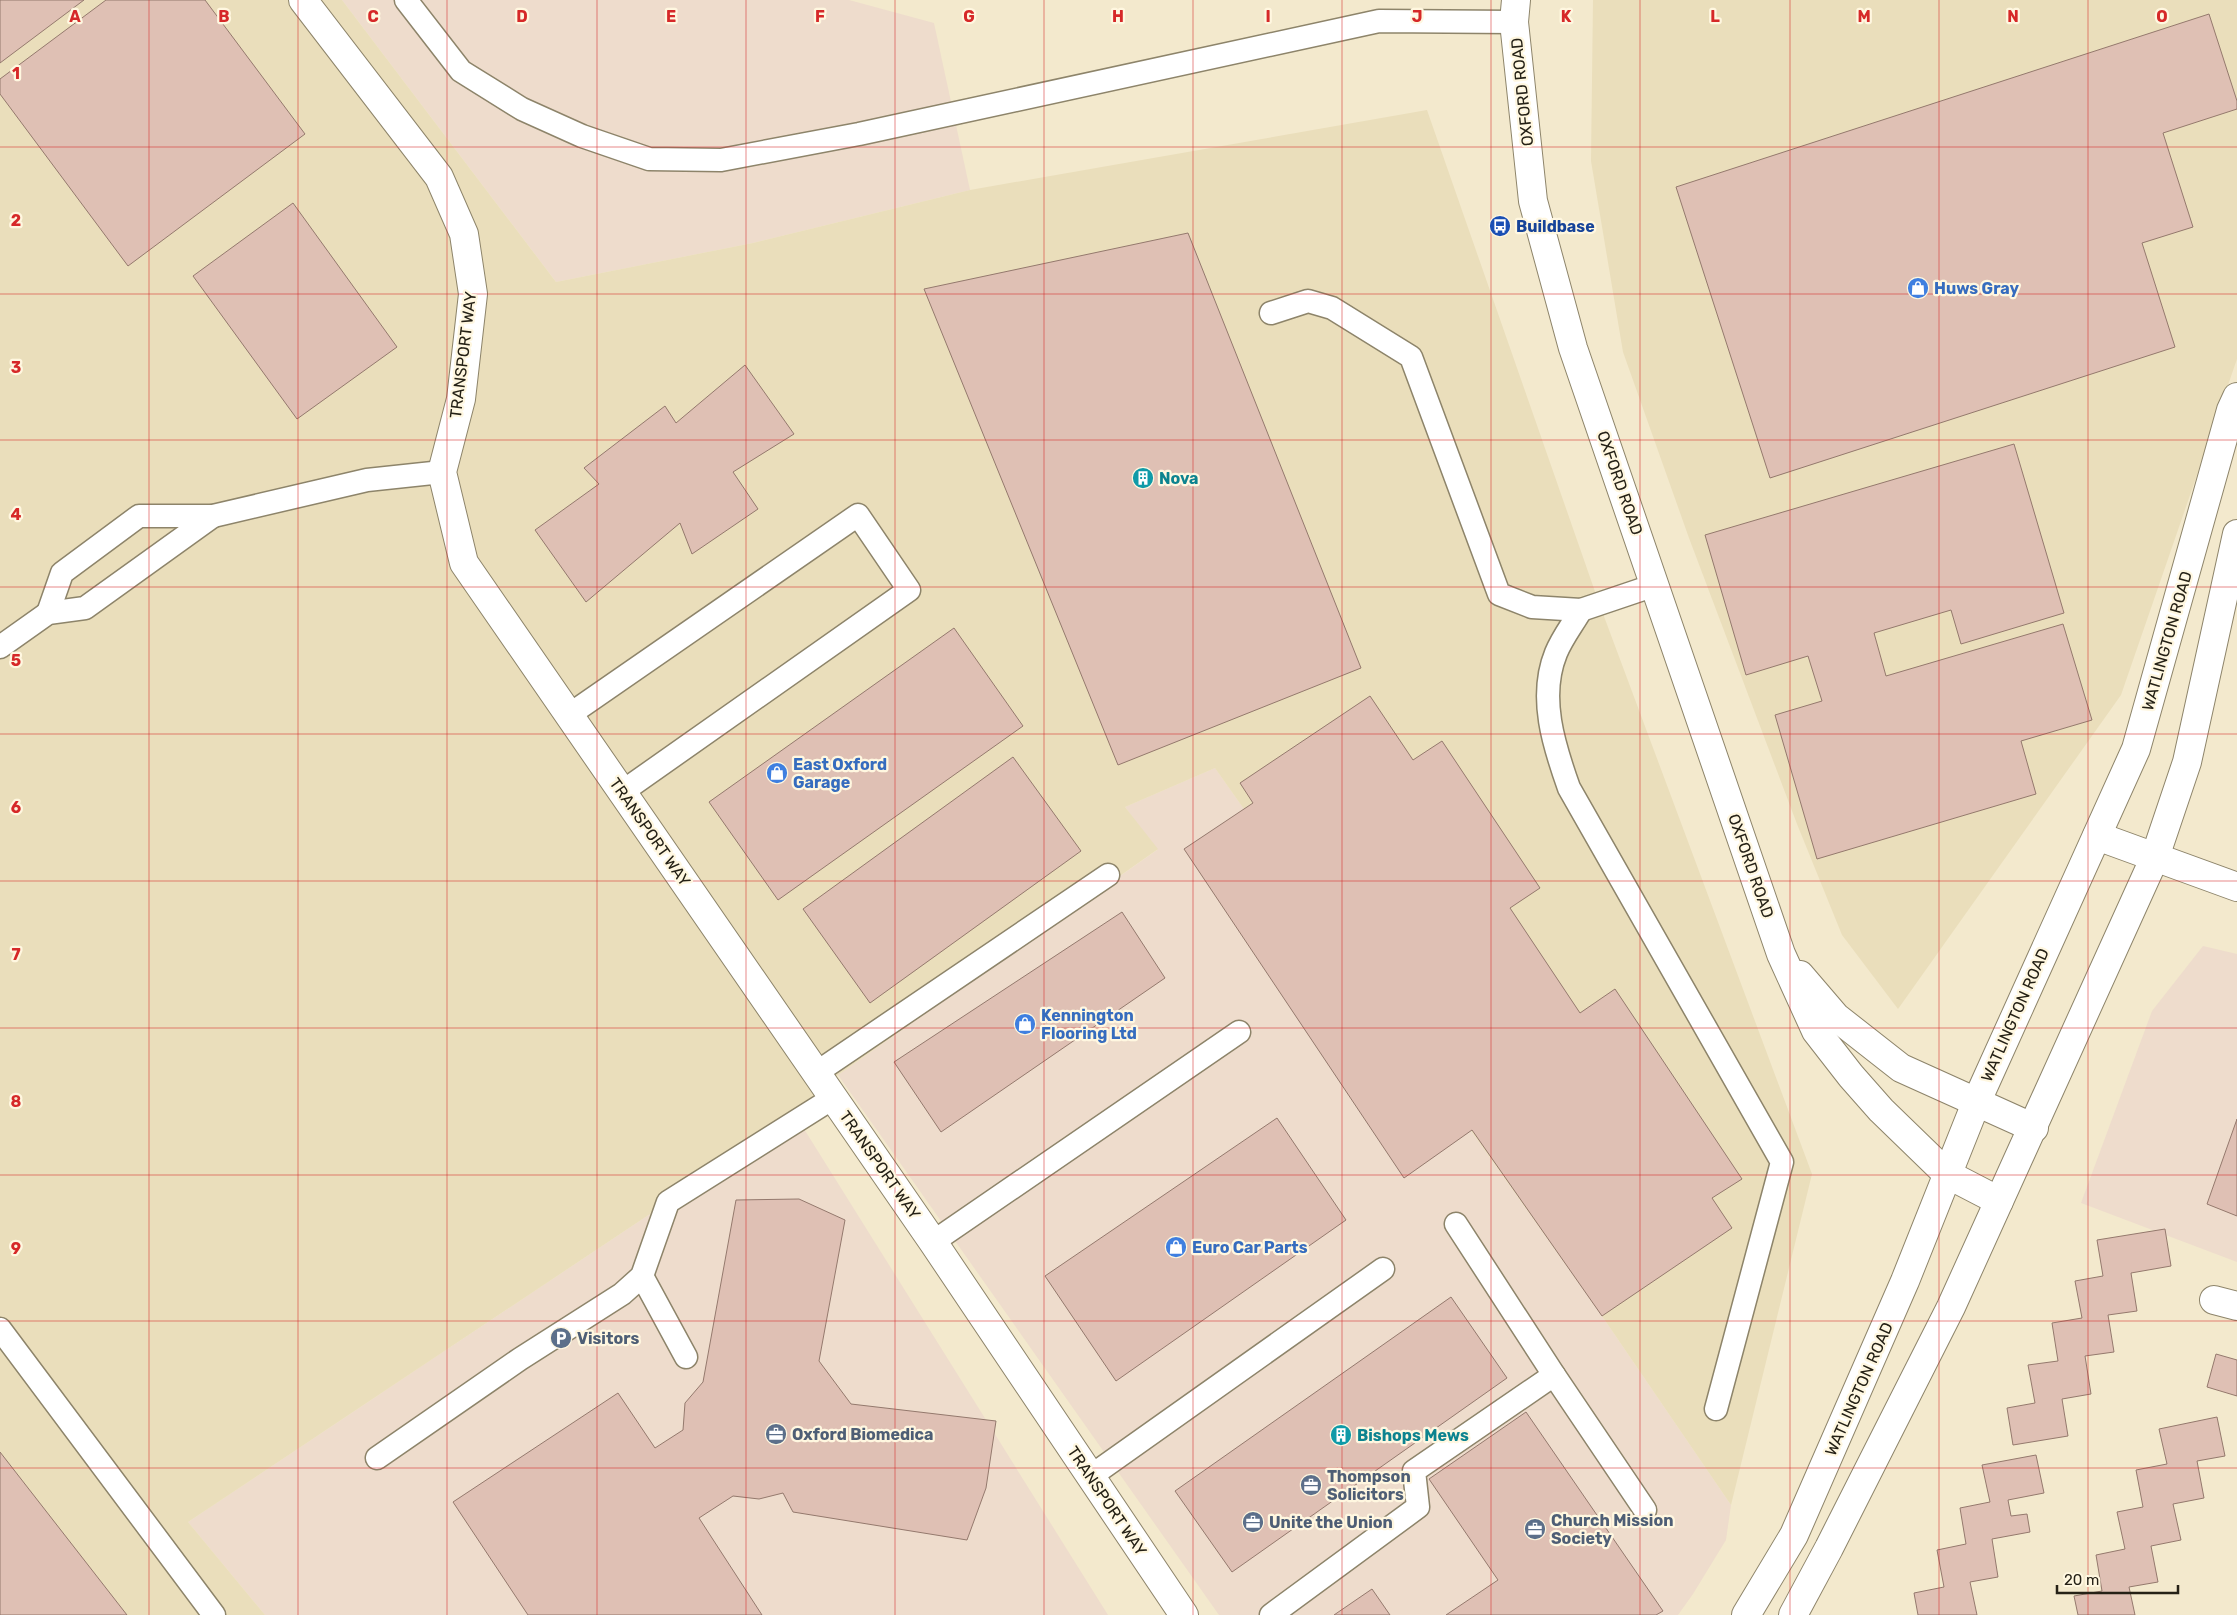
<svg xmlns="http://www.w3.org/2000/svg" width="2237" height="1615" font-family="Rubik,sans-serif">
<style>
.commercial{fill:#eedccc}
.built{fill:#eadebb}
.building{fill:#dfc0b4;stroke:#94796d}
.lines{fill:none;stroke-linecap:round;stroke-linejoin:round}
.lane-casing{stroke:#8d846a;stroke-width:25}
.street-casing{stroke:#8d846a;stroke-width:30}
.secondary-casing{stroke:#8d846a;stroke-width:30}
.lane{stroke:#fff;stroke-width:22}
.street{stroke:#fff;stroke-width:28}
.secondary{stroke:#fff;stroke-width:28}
.grid{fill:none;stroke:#d62828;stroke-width:1;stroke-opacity:0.55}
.labels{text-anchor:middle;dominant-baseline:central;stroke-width:4.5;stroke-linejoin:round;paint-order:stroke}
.street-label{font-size:16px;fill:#252116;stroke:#fff7e0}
.transit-label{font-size:16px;font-weight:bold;fill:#164399;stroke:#fff7e0;text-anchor:start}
.shop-label{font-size:16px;font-weight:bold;fill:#366cbe;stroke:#fff7e0;text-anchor:start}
.culture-label{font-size:16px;font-weight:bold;fill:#0d838f;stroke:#fff7e0;text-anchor:start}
.service-label{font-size:16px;font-weight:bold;fill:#4e5e75;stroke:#fff7e0;text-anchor:start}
.grid-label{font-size:16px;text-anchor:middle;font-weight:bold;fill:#d62828;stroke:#fff7e0;stroke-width:4.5;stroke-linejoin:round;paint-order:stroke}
</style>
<rect width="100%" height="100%" fill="#f3e9cd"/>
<g class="commercial">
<path d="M342 0H849L934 23 970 190 753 243 556 282Z"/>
<path d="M1215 768 1602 1316 1731 1505 1726 1540 1693 1594 1678 1615H1219L838 1075 1157 850 1125 807Z"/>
<path d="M2203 946 2237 954V1262L2081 1203 2152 1011Z"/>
<path d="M794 1113 1108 1615H265L188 1522 668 1202Z"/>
</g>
<g class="built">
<path d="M0 0H342L556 282 753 243 970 190 1427 110 1599 603 1812 1174 1731 1505 1602 1316 1215 768 1125 807 1158 849 838 1075 794 1113 668 1202 188 1522 265 1615H0Z"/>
<path d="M1593 0H2237V359L2121 695 1898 1009 1842 935 1797 824 1689 538 1623 352 1591 161Z"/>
</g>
<g class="building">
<path d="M0 0H84L0 63Z"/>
<path d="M106 0H205L305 134 128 266 0 94V79Z"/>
<path d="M2209 14 2237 101V109L2163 133 2193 227 2142 243 2175 347 1770 478 1676 187Z"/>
<path d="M293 203 397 347 297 419 193 276Z"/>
<path d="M1188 233 1361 668 1118 765 924 289Z"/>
<path d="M745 365 794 434 733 472 758 509 692 554 680 523 586 602 535 530 599 484 584 468 665 406 676 423Z"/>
<path d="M2014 444 2064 613 1961 644 1951 610 1874 633 1886 676 2063 624 2092 720 2021 741 2036 794 1817 859 1775 715 1822 701 1808 656 1746 675 1705 535Z"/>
<path d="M954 628 1023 726 778 900 709 802Z"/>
<path d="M1370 696 1413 760 1442 741 1540 888 1510 908 1580 1013 1615 989 1742 1179 1712 1198 1732 1228 1602 1316 1472 1130 1404 1178 1184 849 1253 803 1240 783Z"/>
<path d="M1013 757 1081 851 870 1003 803 909Z"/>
<path d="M1122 912 1165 978 941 1132 894 1062Z"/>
<path d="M1277 1118 1346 1220 1116 1381 1045 1276Z"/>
<path d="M2237 1119V1216L2207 1204Z"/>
<path d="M799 1199 845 1220 819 1361 851 1404 996 1421 986 1488 967 1540 793 1512 783 1493 759 1499 733 1496 699 1518 762 1615H528L453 1502 618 1393 655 1448 683 1430 685 1403 703 1382 736 1200Z"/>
<path d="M2165 1229 2171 1266 2131 1273 2137 1311 2108 1315 2114 1352 2085 1356 2091 1394 2062 1399 2068 1436 2013 1445 2007 1408 2035 1403 2028 1365 2058 1361 2052 1323 2082 1318 2075 1281 2103 1276 2097 1240Z"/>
<path d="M1451 1297 1507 1378 1232 1572 1175 1491Z"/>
<path d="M2216 1354 2237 1360V1396L2207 1387Z"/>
<path d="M1526 1412 1663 1611 1656 1615H1446L1498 1580 1429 1479Z"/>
<path d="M2217 1417 2225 1456 2197 1461 2204 1498 2173 1504 2181 1540 2151 1546 2158 1582 2129 1587 2135 1615H2078L2074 1596 2102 1591 2096 1555 2125 1549 2117 1512 2143 1507 2136 1470 2167 1464 2159 1429Z"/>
<path d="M0 1452 127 1615H0Z"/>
<path d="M2036 1455 2044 1493 2008 1500 2011 1516 2027 1514 2030 1532 1992 1539 1998 1577 1970 1582 1977 1615H1918L1914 1593 1944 1587 1937 1550 1966 1544 1960 1508 1990 1502 1982 1465Z"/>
<path d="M1372 1589 1390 1615H1334Z"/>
</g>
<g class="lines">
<g class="lane-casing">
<g id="lane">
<path d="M406 0 461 71 522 109 582 136 649 159 721 160 859 134 1379 21 1514 22"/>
<path d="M1271 313 1308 301 1332 308 1411 357 1499 594 1532 607 1581 610 1655 585"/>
<path d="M1581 610C1573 624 1562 638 1556 653 1538 697 1554 746 1569 788L1782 1162 1716 1409"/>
<path d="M48 613 62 573 139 516H213L367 480 442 472"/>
<path d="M0 647 48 613 85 608 213 516"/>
<path d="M569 715 858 515 909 590 622 792"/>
<path d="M816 1073 1108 875"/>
<path d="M1456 1224 1554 1375"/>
<path d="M933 1242 1239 1032"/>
<path d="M642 1276 686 1357"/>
<path d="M0 1329 214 1615"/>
<path d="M377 1458 520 1359 622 1294 642 1276 668 1202 833 1098"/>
<path d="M1091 1476 1383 1269"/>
<path d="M1271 1615 1418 1507 1414 1471 1554 1375 1645 1510"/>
</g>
</g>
<g class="street-casing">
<g id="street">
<path d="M303 0 439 177 464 234 473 294 461 399 442 472 464 563 933 1242 1184 1615"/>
<path d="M2214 1300 2237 1306"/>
</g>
</g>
<g class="secondary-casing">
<g id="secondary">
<path d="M1516 0 1514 22 1533 201 1573 348 1781 954 1816 1031 1851 1076 1881 1110 1947 1174 1999 1201"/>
<path d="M2097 836 2237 887"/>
<path d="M1800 975 1836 1017 1901 1068 2034 1128"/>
<path d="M1746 1615 1794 1535 1905 1281 1976 1103 2136 749 2231 410 2237 397"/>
<path d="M1793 1615 1829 1548 1951 1307 2155 857 2187 762 2237 534"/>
</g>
</g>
<use href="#lane" class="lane"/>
<use href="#street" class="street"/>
<use href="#secondary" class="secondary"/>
</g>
<path class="grid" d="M149 0V1615M298 0V1615M447 0V1615M597 0V1615M746 0V1615M895 0V1615M1044 0V1615M1193 0V1615M1342 0V1615M1491 0V1615M1640 0V1615M1790 0V1615M1939 0V1615M2088 0V1615M0 147H2237M0 294H2237M0 440H2237M0 587H2237M0 734H2237M0 881H2237M0 1028H2237M0 1175H2237M0 1321H2237M0 1468H2237"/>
<defs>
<g id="bus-disc" transform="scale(1.125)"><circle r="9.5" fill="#1a4fb4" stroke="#fff7e0"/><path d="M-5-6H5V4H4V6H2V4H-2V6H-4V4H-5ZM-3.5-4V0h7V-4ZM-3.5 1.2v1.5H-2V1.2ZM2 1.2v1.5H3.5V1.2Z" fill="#fff"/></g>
<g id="shop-disc" transform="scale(1.125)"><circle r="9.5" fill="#3f7fe0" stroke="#fff7e0"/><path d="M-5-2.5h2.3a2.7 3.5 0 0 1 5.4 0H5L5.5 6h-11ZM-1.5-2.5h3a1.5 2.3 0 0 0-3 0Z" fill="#fff"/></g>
<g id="building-disc" transform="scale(1.125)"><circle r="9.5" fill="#0f9aa8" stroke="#fff7e0"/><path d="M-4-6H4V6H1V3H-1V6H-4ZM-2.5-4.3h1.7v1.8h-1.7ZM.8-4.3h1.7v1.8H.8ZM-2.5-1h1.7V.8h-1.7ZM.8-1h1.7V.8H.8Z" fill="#fff"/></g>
<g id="parking-disc" transform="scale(1.125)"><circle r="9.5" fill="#5c6f8a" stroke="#fff7e0"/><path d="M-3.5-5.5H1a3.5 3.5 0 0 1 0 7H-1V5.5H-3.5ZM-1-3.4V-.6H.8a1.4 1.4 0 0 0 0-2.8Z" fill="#fff"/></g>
<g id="office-disc" transform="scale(1.125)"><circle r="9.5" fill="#5c6f8a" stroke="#fff7e0"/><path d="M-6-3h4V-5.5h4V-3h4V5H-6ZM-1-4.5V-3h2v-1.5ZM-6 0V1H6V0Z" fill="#fff"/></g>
</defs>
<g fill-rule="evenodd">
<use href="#bus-disc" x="1500" y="226"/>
<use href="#shop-disc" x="1918" y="288"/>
<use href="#building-disc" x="1143" y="478"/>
<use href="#shop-disc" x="777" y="773"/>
<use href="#shop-disc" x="1025" y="1024"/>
<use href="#shop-disc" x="1176" y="1247"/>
<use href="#parking-disc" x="561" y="1338"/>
<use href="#office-disc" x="776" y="1434"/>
<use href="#building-disc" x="1341" y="1435"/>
<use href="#office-disc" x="1311" y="1485"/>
<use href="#office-disc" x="1253" y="1522"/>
<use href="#office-disc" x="1535" y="1529"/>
</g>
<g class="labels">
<g class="street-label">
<text transform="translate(1522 92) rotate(-96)">OXFORD ROAD</text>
<text transform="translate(463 355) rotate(-83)">TRANSPORT WAY</text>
<text transform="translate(1620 483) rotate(71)">OXFORD ROAD</text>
<text transform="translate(2167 641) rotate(-74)">WATLINGTON ROAD</text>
<text transform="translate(650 832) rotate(55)">TRANSPORT WAY</text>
<text transform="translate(1751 866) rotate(71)">OXFORD ROAD</text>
<text transform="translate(2015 1015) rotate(-66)">WATLINGTON ROAD</text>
<text transform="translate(880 1165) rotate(55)">TRANSPORT WAY</text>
<text transform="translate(1859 1389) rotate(-66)">WATLINGTON ROAD</text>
<text transform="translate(1107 1501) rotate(56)">TRANSPORT WAY</text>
</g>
<g class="transit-label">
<text x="1516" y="226">Buildbase</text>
</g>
<g class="shop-label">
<text x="1934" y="288">Huws Gray</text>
<text x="793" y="764">East Oxford<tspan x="793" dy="18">Garage</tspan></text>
<text x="1041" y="1015">Kennington<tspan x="1041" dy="18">Flooring Ltd</tspan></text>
<text x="1192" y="1247">Euro Car Parts</text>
</g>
<g class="culture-label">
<text x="1159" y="478">Nova</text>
<text x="1357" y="1435">Bishops Mews</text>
</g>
<g class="service-label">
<text x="577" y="1338">Visitors</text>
<text x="792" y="1434">Oxford Biomedica</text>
<text x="1327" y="1476">Thompson<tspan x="1327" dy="18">Solicitors</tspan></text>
<text x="1551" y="1520">Church Mission<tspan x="1551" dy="18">Society</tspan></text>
<text x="1269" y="1522">Unite the Union</text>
</g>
</g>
<g class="grid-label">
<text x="75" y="22">A</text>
<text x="224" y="22">B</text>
<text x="373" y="22">C</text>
<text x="522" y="22">D</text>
<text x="671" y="22">E</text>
<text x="820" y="22">F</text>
<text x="969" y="22">G</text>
<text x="1118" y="22">H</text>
<text x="1268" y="22">I</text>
<text x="1417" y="22">J</text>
<text x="1566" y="22">K</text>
<text x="1715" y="22">L</text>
<text x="1864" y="22">M</text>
<text x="2013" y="22">N</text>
<text x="2162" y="22">O</text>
<text x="16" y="79">1</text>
<text x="16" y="226">2</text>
<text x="16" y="373">3</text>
<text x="16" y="520">4</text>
<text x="16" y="666">5</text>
<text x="16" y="813">6</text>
<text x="16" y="960">7</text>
<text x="16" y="1107">8</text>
<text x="16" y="1254">9</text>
</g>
<path d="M2057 1585v8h121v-8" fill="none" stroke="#252116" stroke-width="2.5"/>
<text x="2064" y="1585" font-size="15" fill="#252116" stroke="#fff7e0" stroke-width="4" paint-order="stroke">20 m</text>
</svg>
